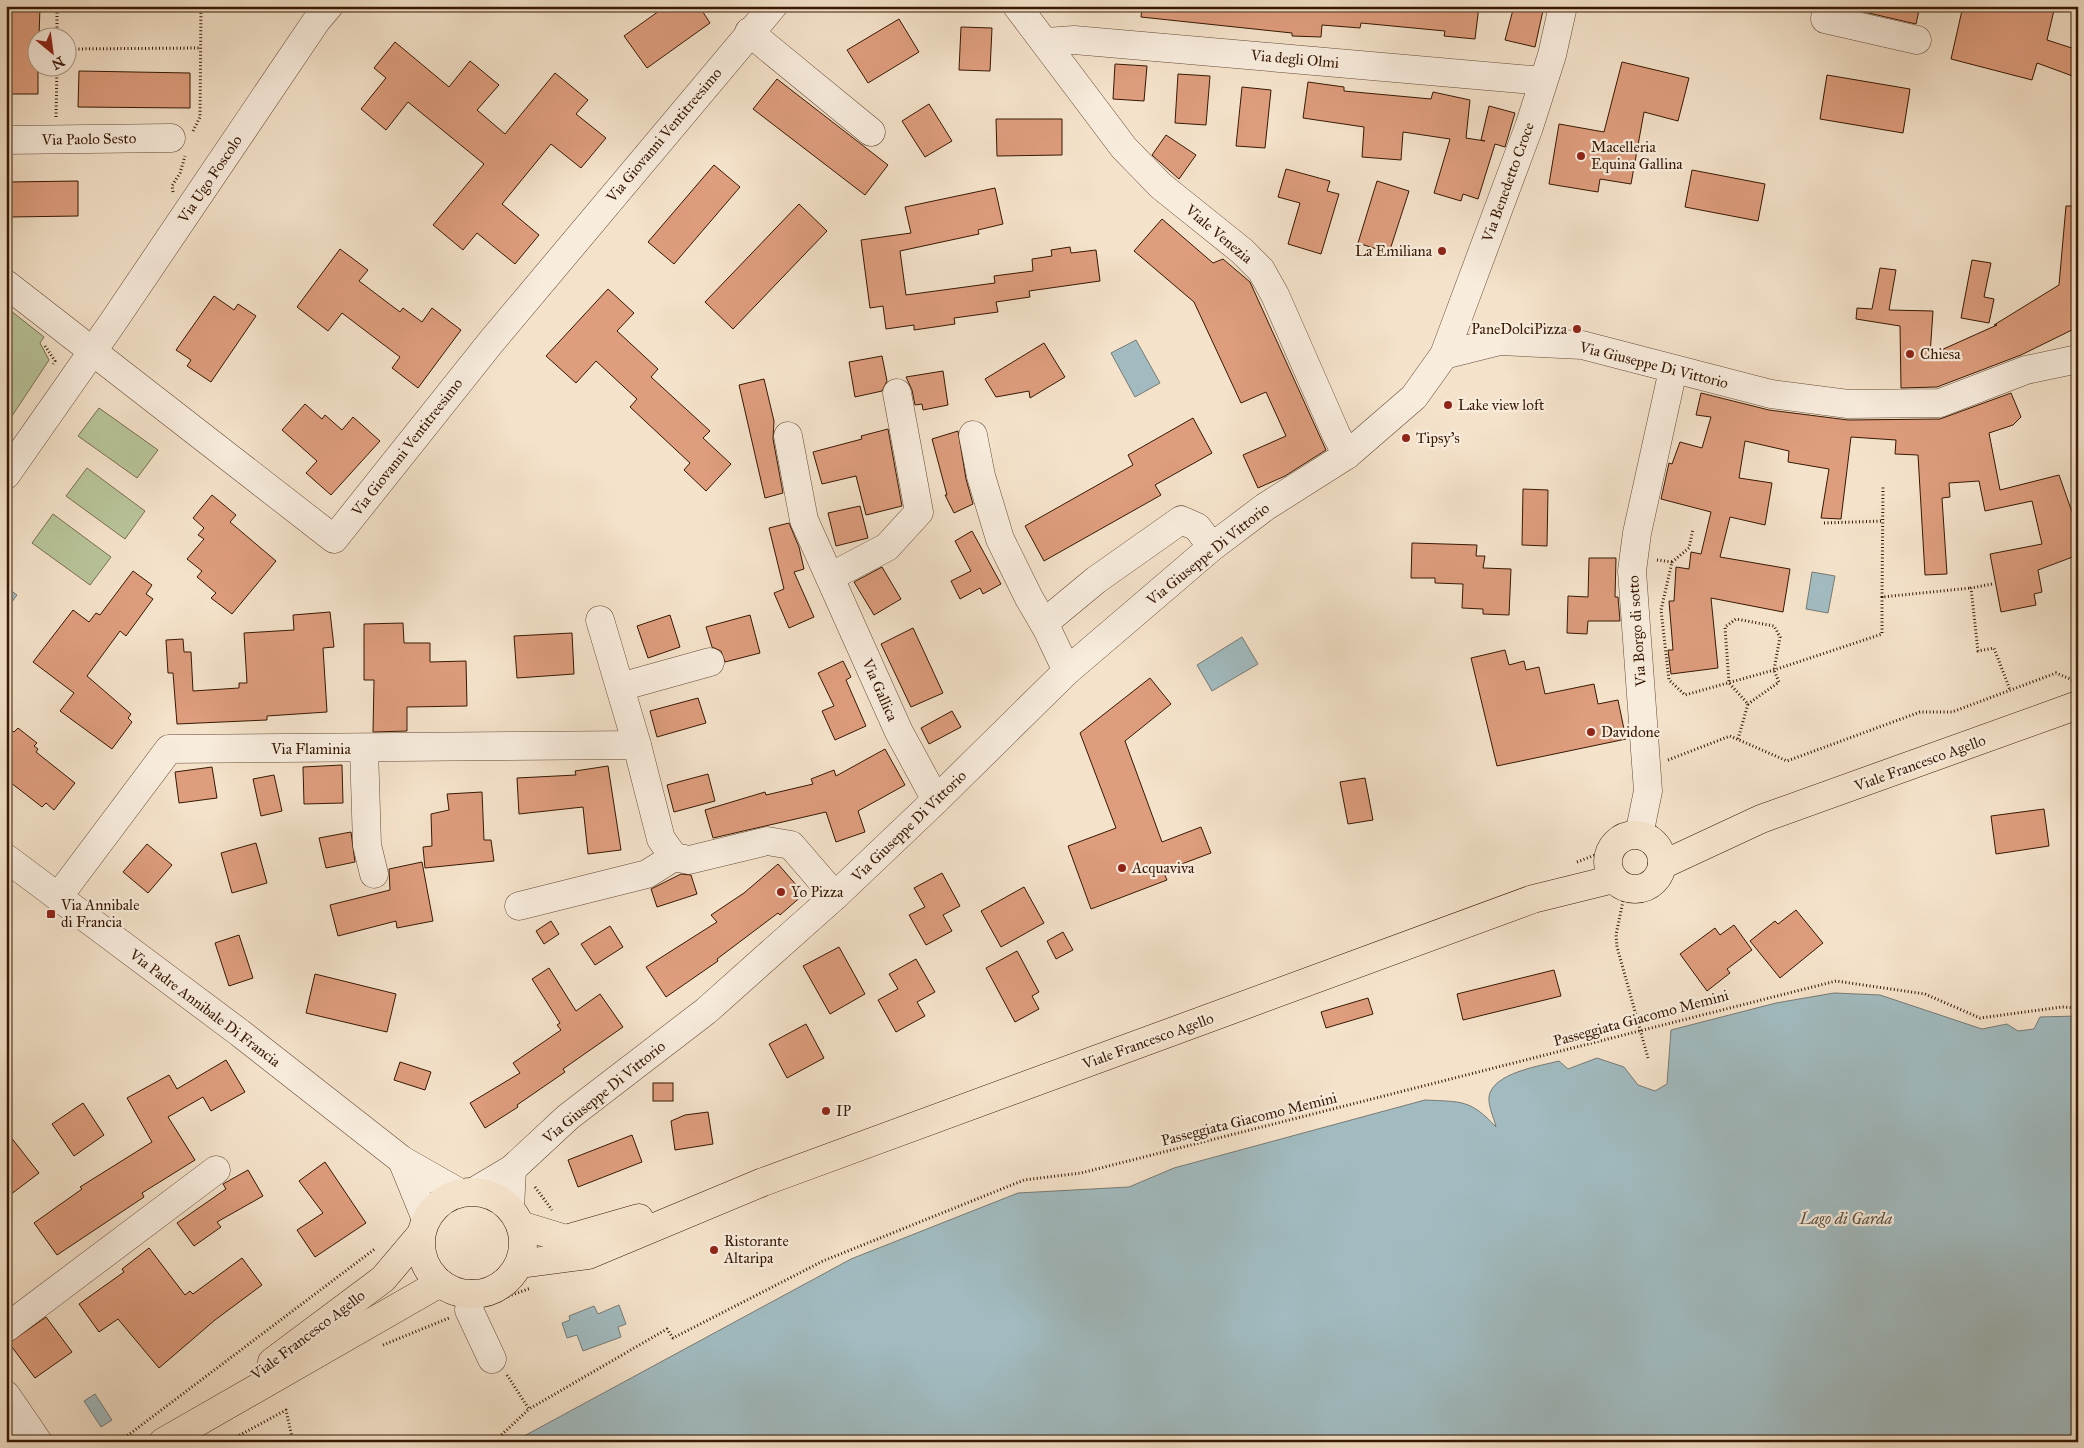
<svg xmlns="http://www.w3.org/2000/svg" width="2084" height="1448" font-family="'IM FELL Great Primer',serif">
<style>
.green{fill:#b8c49a;stroke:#786e4e}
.water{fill:#a1bbc0;stroke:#777a74}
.building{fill:#de9d7d;stroke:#371802}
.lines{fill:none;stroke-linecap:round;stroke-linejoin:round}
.minor-casing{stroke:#664a34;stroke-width:29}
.major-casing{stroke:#371802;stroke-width:29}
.path{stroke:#371802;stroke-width:3;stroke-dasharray:1 2.5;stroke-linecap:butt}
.minor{stroke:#f8ecdd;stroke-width:28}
.major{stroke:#f4e2ca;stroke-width:28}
.poi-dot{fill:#8f2418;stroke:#f8ecdd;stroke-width:2}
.labels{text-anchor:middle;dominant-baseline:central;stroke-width:4.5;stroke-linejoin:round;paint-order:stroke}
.street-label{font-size:15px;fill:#371802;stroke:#f8ecdd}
.poi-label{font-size:15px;fill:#371802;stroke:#f8ecdd;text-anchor:start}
.water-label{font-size:16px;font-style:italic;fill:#5c5144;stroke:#f8ecdd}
</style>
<rect width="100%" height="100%" fill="#f4e2ca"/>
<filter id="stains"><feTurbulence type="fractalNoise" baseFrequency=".004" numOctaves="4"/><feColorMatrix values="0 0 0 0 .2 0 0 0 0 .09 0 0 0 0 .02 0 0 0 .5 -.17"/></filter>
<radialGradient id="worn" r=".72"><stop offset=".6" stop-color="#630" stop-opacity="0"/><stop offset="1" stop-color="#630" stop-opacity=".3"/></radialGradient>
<g class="green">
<path d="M6 307 44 337 40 343 49 360 6 425Z"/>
<path d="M99 408 158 450 137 478 78 436Z"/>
<path d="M87 468 145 511 125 539 66 496Z"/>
<path d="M53 514 111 557 90 585 32 543Z"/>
</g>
<g class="water">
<path d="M1136 340 1160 383 1135 397 1111 353Z"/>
<path d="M1812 572 1835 576 1828 613 1806 609Z"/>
<path d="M6 587 17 595 6 610Z"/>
<path d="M1242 637 1258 664 1212 691 1197 665Z"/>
<path d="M1834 993 1880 995 1982 1029 2007 1024 2018 1031 2034 1029 2040 1017 2078 1016V1442H513L851 1259 1018 1193 1129 1187 1174 1168 1425 1100C1462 1102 1470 1099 1496 1127 1494 1118 1488 1106 1489 1097 1492 1073 1540 1066 1559 1061L1568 1069 1597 1058 1624 1067 1638 1085 1655 1091 1667 1084 1671 1030 1776 1003Z"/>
<path d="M619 1305 626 1324 618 1327 621 1337 583 1351 577 1335 567 1338 562 1323 570 1320 569 1316 594 1306 598 1314Z"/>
<path d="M95 1394 112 1420 101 1427 84 1401Z"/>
</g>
<g class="building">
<path d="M6 6H40L39 38H38V94H6Z"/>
<path d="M666 6H699L710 23 647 68 624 36Z"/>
<path d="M1142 6 1338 7 1479 6 1475 39 1444 36 1445 31 1361 23 1360 28 1322 25 1321 37 1292 36V33L1141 17Z"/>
<path d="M1514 6H1544L1535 47 1505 40Z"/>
<path d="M1860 6H1920L1916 24 1860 11Z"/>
<path d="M1963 6H2055L2047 40 2078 50V78L2037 63 2032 80 1951 59Z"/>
<path d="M899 19 919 52 868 83 847 50Z"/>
<path d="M961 27 992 28 990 71 959 70Z"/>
<path d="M395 42 449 87 470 61 499 85 477 110 505 134 555 73 588 100 576 114 606 138 581 168 551 144 502 204 539 235 515 264 477 233 463 250 433 225 484 164 408 102 386 130 361 109 386 78 374 68Z"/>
<path d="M1622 62 1689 78 1678 121 1644 112 1631 184 1600 179 1598 192 1549 184 1559 124 1604 132Z"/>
<path d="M1115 64 1147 66 1144 101 1113 99Z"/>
<path d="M79 71 190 73V108L78 107Z"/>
<path d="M1178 74 1210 76 1206 125 1175 123Z"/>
<path d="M1827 75 1910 89 1903 133 1820 119Z"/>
<path d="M777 79 888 165 865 195 753 109Z"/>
<path d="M1308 82 1344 87V91L1431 99 1433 92 1470 100 1466 138 1485 141 1481 140 1489 106 1515 113 1505 147 1495 144 1478 199 1463 194 1461 201 1434 193 1450 139 1403 132 1401 160 1362 157 1364 127 1303 118Z"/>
<path d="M1242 87 1271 90 1265 148 1236 146Z"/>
<path d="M929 104 952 141 925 157 902 121Z"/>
<path d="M996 119H1062V155L997 156Z"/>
<path d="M1166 135 1196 155 1179 179 1152 155Z"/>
<path d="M714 165 740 187 674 264 648 242Z"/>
<path d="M1286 169 1330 181 1327 191 1339 194 1321 254 1288 244 1300 203 1278 197Z"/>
<path d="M1692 170 1765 184 1758 221 1685 207Z"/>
<path d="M78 181V216L10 217 9 182Z"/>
<path d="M1377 181 1409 191 1389 253 1358 243Z"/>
<path d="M995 188 1003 224 978 230 979 234 900 251 906 295 995 283 994 276 1033 271 1032 259 1052 256 1051 250 1070 247 1071 253 1096 250 1100 281 1029 291 1030 297 996 302 998 312 954 318 955 324 914 330V325L886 329 883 306 870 308 861 240 911 233 905 207Z"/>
<path d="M799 204 827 231 733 329 705 302Z"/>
<path d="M2066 206H2078V327L2021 355 1937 387 1901 388 1900 326 1856 319 1857 308 1872 309 1880 268 1896 270 1889 310 1933 311 1930 355 1997 325H1994L2059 285Z"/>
<path d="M1162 219 1213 263 1223 259 1250 282 1326 450 1285 476 1258 488 1243 455 1286 436 1266 392 1241 403 1194 302 1134 251Z"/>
<path d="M340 249 368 270 359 281 400 312 403 308 422 322 432 308 461 330 418 388 392 368 400 357 342 313 328 331 297 307Z"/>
<path d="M1972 260 1991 263 1984 297 1994 299 1989 323 1961 318Z"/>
<path d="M608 289 634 313 617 331 658 369 651 377 710 431 703 438 731 464 706 491 684 470 690 463 630 407 637 399 596 361 576 383 546 356Z"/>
<path d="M214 296 234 310 238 304 256 316 211 382 187 366 191 360 176 350Z"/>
<path d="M1044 343 1065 377 1030 398 1029 391 996 397 985 379Z"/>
<path d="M882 356 887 381 882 391 855 397 849 362Z"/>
<path d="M943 371 948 405 923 410 922 404 915 405 912 390 906 377Z"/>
<path d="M764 379 774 421 773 439 783 493 765 498 739 385Z"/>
<path d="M1701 393 1769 410 1848 420 1940 419 2011 393 2021 417 2013 425 1989 433 2000 490 2059 475 2078 529V555L2038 570 2042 592 2034 594 2036 605 2001 612 1990 554 2042 544 2032 501 1985 511 1979 481 1949 483 1950 497 1942 498 1947 574 1925 575 1918 455 1895 454 1896 440 1851 437 1841 519 1821 518 1829 469 1788 462 1789 451 1745 441 1739 478 1772 483 1765 525 1730 517 1720 557 1790 569 1783 612 1711 598 1718 668 1671 674 1668 650H1673L1669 601H1674L1676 567 1689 569 1691 552 1701 554 1711 512 1661 499 1669 463 1672 464 1680 442 1702 448 1711 417 1696 415Z"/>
<path d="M305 404 322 419 325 415 342 430 353 417 380 441 331 495 306 473 317 461 282 430Z"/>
<path d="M1193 418 1212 453 1155 485 1161 495 1044 561 1025 526 1133 465 1128 455Z"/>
<path d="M888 429 902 506 866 515 856 476 822 484 813 452 862 439 861 436Z"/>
<path d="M958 431 966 479 973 504 954 513 945 495H947L932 439Z"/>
<path d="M1523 489 1548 490 1547 546 1522 545Z"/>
<path d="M212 495 236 515 230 522 276 561 232 614 211 598 216 593 197 577 202 571 187 559 204 539 198 535 204 528 193 518Z"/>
<path d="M860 506 868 538 836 546 828 513Z"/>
<path d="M789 523 799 547 804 569 794 572 814 617 789 628 774 593 784 589 769 528Z"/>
<path d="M972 531 1001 584 983 594 980 588 960 599 951 581 971 571 955 541Z"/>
<path d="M1412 543 1477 545 1476 556H1485L1483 568 1511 569 1509 615 1483 614V609L1462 608 1463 584 1435 583V578H1411Z"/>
<path d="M1589 558H1616L1615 597H1618L1620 621H1588L1587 634 1567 633 1568 596 1588 597Z"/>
<path d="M882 567 901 599 874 615 854 582Z"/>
<path d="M133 571 152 585 146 594 153 599 126 636 120 631 87 676 131 714 128 718 132 722 112 749 60 711 74 693 33 662 73 610 89 622 96 613 100 615Z"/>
<path d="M330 612 334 647 323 648 327 712 267 716V720L177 724 173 673H168L166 640 183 639 184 652H191L193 691 239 688V683H247L244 633 294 630 293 615Z"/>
<path d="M670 615 680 647 648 658 637 626Z"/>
<path d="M750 615 760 653 725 662 721 651 712 647 706 627Z"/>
<path d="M403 623 404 643H430V662L466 661 467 706 407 707V731L373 732 374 680H364V624Z"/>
<path d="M913 628 943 693 911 707 881 644Z"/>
<path d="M572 633 574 674 517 678 514 636Z"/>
<path d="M1505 650 1509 665 1524 661 1526 670 1539 667 1545 694 1594 684 1598 704 1618 700 1626 739 1497 766 1471 658Z"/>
<path d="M843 661 851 677 846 680 866 726 835 740 822 711 834 706 818 673Z"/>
<path d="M1150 678 1171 704 1125 741 1162 842 1201 827 1211 853 1163 871 1167 880 1091 909 1068 846 1116 828 1080 733Z"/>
<path d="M698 698 706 723 657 737 650 711Z"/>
<path d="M952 711 961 727 929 744 921 728Z"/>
<path d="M6 726 14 732 18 728 37 743 34 746 38 749 36 752 75 783 54 810 46 803 42 807 6 779Z"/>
<path d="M885 749 905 785 858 811 865 832 836 842 826 812 713 838 705 810 765 792 766 795 813 784 811 779 834 770 836 776Z"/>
<path d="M342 765 343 803 304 804 303 767Z"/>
<path d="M608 766 621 850 588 854 583 807 519 814 517 778 576 775 575 771Z"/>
<path d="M212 767 217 798 179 803 175 772Z"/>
<path d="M708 774 715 801 674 812 667 785Z"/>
<path d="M274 775 282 811 261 816 253 779Z"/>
<path d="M1365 778 1373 820 1348 824 1340 782Z"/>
<path d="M482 792 484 840H491L494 861 425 868 423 847 432 846 431 814 449 810 447 794Z"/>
<path d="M2044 809 2049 846 1996 854 1991 816Z"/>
<path d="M351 832 355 862 326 868 319 838Z"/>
<path d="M256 843 267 883 232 893 221 853Z"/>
<path d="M147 844 172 865 148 893 123 872Z"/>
<path d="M422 862 433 921 397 928 396 921 338 936 330 905 390 890 389 869Z"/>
<path d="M778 864 804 894 780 915 778 913 717 959 718 961 666 997 646 967 717 922 711 915 744 893Z"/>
<path d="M942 873 960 906 943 915 952 931 926 945 909 915 925 907 914 888Z"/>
<path d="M681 874 691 875 697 894 657 907 651 889Z"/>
<path d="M1024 887 1044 923 1001 947 981 911Z"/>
<path d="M1796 910 1823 943 1780 978 1750 941 1775 921 1778 924Z"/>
<path d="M551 921 559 934 544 944 536 931Z"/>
<path d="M1734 925 1752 950 1727 969 1730 973 1707 991 1680 954 1715 928 1720 935Z"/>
<path d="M610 926 623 947 595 965 581 944Z"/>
<path d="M1063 932 1073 950 1056 959 1047 941Z"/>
<path d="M239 935 253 978 229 986 215 943Z"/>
<path d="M839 947 865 994 830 1014 803 966Z"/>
<path d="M1017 951 1039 992 1032 996 1039 1009 1015 1022 986 968Z"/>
<path d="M916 959 935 992 917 1002 925 1016 896 1032 878 1000 898 989 889 974Z"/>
<path d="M549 968 576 1011 600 994 623 1027 563 1069 565 1072 517 1105 518 1107 485 1128 470 1103 520 1073 513 1063 561 1030 557 1025 560 1023 532 979Z"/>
<path d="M1554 970 1561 996 1463 1020 1457 994Z"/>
<path d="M315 974 396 994 387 1032 306 1013Z"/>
<path d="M1368 998 1373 1014 1326 1028 1321 1012Z"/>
<path d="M806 1024 824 1058 787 1078 769 1044Z"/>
<path d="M226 1060 245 1092 211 1111 203 1097 168 1117 195 1160 142 1193 144 1197 57 1255 34 1223 82 1189 80 1187 152 1142 127 1098 169 1075 177 1089Z"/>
<path d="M400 1062 431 1072 425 1090 394 1080Z"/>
<rect x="653" y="1083" width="20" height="18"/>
<path d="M83 1103 104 1135 74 1156 52 1124Z"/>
<path d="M708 1112 713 1144 675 1150 671 1121 685 1115Z"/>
<path d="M6 1131 39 1173 6 1198Z"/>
<path d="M632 1135 642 1162 578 1187 568 1160Z"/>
<path d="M325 1162 366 1223 315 1257 297 1230 323 1213 299 1181Z"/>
<path d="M248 1170 263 1196 217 1222 221 1227 194 1246 177 1223 226 1189 223 1184Z"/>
<path d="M149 1248 185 1295 190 1291 193 1294 242 1258 262 1285 215 1320 159 1368 118 1319 99 1332 79 1304 124 1272 122 1269Z"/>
<path d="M46 1317 72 1352 35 1378 9 1343Z"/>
</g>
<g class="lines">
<g class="minor-casing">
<g id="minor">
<path d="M1017 6 1124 148 1161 186 1242 251 1261 270 1275 295 1336 434 1347 455"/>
<path d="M1827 6 1825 19 1917 40"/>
<path d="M749 32 871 132"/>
<path d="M1046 42 1074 40 1543 81"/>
<path d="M6 140 171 138"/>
<path d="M6 284 334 539 491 342 773 6"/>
<path d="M1444 355 1500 341 1582 345 1771 394 1848 404 1940 403 2026 370 2078 359"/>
<path d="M973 435 981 476 1000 539 1029 598 1047 629 1067 671"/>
<path d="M788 436 804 520 899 732 936 800"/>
<path d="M6 475 113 322 317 20 329 6"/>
<path d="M830 577 887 547 919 512 897 393"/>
<path d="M600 620 637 745 661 839 674 857 689 860 767 841 791 845 835 896"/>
<path d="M1044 623 1096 580 1181 520 1197 527 1212 547"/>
<path d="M620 687 710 662"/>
<path d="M364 748 367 845 374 874"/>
<path d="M1639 835 1648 791 1632 571 1637 533 1673 370"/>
<path d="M6 858 240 1033 402 1160 460 1193"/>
<path d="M58 897 169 749 637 745"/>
<path d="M519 906 647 874 674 857"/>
<path d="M402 1160 426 1219"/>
<path d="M475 1191 512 1169 568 1117 706 1011 835 896 936 800 1067 671 1212 547 1265 507 1347 455 1414 397 1444 355 1529 127 1552 55 1563 6"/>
<path d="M510 1208 512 1169"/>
<path d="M472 1294 469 1310 492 1359"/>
<path d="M6 1328 216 1170"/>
<path d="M6 1395 38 1442"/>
<path d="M6 1440 28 1427"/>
</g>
</g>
<g class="major-casing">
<g id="major">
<circle cx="1635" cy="862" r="27"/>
<path d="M1662 865 1761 819 2078 705"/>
<circle cx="472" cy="1243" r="51"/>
<path d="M520 1225 566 1239 639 1218"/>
<path d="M519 1264 588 1255 763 1182 1533 899 1614 879"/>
<path d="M272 1362 383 1279 421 1234"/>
<path d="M163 1442 440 1283"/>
</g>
</g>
<g class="path">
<path d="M57 38V6"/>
<path d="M68 49 201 48"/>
<path d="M56 117 57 68"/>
<path d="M193 131 200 117 201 6"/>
<path d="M173 192 172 186 180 173 185 156"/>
<path d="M45 346 55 361 53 364"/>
<path d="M1824 523 1882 521"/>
<path d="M1657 560 1672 562 1661 610 1669 680 1685 695 1774 670 1882 634V597L1971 588"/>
<path d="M1672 562 1689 548 1693 529"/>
<path d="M1992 584 1971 588 1978 651 1994 648 2010 690"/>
<path d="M1882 597 1883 487"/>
<path d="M1738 739 1748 704 1729 683 1725 627 1736 619 1774 626 1780 637 1774 670 1779 682 1748 704"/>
<path d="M1668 760 1730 736 1787 761 1920 712H1952L2056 673 2075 681"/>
<path d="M1577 862 1595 855 1616 831"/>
<path d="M1630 896 1648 898 1664 889"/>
<path d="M1623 901 1616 935 1617 947 1648 1058"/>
<path d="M535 1187 552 1210"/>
<path d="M495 1301 531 1288"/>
<path d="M383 1345 449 1318"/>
<path d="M507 1375 529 1409 667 1329 673 1338 823 1261 1024 1180 1081 1173 1836 981 1925 994 1980 1018 2062 1007 2078 1008"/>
<path d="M119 1442 376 1248"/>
<path d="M227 1442 286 1410 293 1442"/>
<path d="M494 1442 529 1409"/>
</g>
<use href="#minor" class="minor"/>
<use href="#major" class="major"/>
</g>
<g class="poi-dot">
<circle cx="1581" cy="156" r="5"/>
<circle cx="1442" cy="251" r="5"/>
<circle cx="1577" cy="329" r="5"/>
<circle cx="1910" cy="354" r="5"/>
<circle cx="1448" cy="405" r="5"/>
<circle cx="1406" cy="438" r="5"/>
<circle cx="1591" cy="732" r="5"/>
<circle cx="1122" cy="868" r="5"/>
<circle cx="781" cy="892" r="5"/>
<rect x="46" y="909" width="10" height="10" rx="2.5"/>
<circle cx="826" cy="1111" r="5"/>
<circle cx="714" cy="1250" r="5"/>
</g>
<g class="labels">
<g class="street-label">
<text transform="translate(1295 59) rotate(5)">Via degli Olmi</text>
<text transform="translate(664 135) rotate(-50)">Via Giovanni Ventitreesimo</text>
<text transform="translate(89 139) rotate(-1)">Via Paolo Sesto</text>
<text transform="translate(210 179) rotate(-56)">Via Ugo Foscolo</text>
<text transform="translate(1508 182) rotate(-70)">Via Benedetto Croce</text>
<text transform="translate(1219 234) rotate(40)">Viale Venezia</text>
<text transform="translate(1654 365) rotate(14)">Via Giuseppe Di Vittorio</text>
<text transform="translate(407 447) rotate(-52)">Via Giovanni Ventitreesimo</text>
<text transform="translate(1208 554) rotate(-39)">Via Giuseppe Di Vittorio</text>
<text transform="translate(1637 631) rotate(-94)">Via Borgo di sotto</text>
<text transform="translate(880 690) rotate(66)">Via Gallica</text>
<text x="311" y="749">Via Flaminia</text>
<text transform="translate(1920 763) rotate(-20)">Viale Francesco Agello</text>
<text transform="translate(909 826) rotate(-44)">Via Giuseppe Di Vittorio</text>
<text transform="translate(205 1008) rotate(37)">Via Padre Annibale Di Francia</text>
<text transform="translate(1641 1018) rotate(-15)">Passeggiata Giacomo Memini</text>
<text transform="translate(1148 1041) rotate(-20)">Viale Francesco Agello</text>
<text transform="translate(604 1092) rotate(-39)">Via Giuseppe Di Vittorio</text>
<text transform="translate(1249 1119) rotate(-14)">Passeggiata Giacomo Memini</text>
<text transform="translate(308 1335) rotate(-37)">Viale Francesco Agello</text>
</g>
<g class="poi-label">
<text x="1591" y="147">Macelleria<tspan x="1591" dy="17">Equina Gallina</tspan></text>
<text x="1432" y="251" text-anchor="end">La Emiliana</text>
<text x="1567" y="329" text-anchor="end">PaneDolciPizza</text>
<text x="1920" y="354">Chiesa</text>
<text x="1458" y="405">Lake view loft</text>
<text x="1416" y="438">Tipsy's</text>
<text x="1601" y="732">Davidone</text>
<text x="1132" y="868">Acquaviva</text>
<text x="791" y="892">Yo Pizza</text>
<text x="61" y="905">Via Annibale<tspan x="61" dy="17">di Francia</tspan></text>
<text x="836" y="1111">IP</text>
<text x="724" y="1241">Ristorante<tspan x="724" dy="17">Altaripa</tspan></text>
</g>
<g class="water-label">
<text x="1846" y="1218">Lago di Garda</text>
</g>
</g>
<rect width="2084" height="1448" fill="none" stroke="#f4e2ca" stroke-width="25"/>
<rect x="8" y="8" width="2069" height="1433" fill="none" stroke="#371802" stroke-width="2.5"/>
<rect x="12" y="12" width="2059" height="1423" fill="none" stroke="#371802"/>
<g transform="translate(52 52) rotate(151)"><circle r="24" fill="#f8ecdd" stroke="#ab9785"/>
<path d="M0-4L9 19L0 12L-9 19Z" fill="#8f2418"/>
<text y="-8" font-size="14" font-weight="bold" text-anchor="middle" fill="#371802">N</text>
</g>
<rect width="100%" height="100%" filter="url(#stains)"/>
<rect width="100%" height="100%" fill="url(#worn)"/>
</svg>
